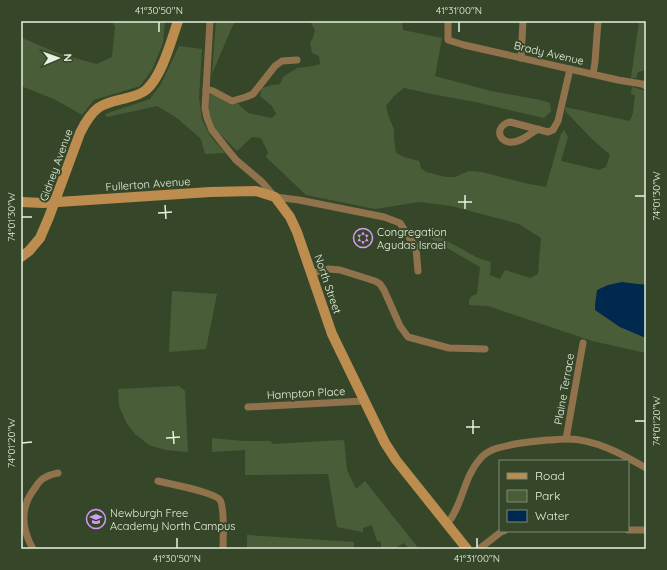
<svg xmlns="http://www.w3.org/2000/svg" width="667" height="570" font-family="Quicksand,sans-serif">
<style>
.green{fill:#495e38}
.water{fill:#002950}
.lines{fill:none;stroke-linecap:round;stroke-linejoin:round}
.street{stroke:#90724d;stroke-width:7}
.secondary{stroke:#bc8d4f;stroke-width:10}
.ticks{fill:none;stroke:#e6f1df;stroke-width:1.5}
.labels{text-anchor:middle;dominant-baseline:central;stroke-width:4;stroke-linejoin:round;paint-order:stroke}
.street-label{font-size:11px;fill:#e6f1df;stroke:#364729}
.poi-label{font-size:11px;fill:#e6f1df;stroke:#364729;text-anchor:start}
.neatline{fill:none;stroke:#e6f1df;stroke-width:1.5}
.ticks-label{font-size:10px;text-anchor:middle;fill:#e6f1df}
</style>
<rect width="100%" height="100%" fill="#364729"/>
<g class="green">
<path d="M112 21H165L163 43 152 70 140 86 94 100 82 115 54 99 21 86V38L30 41 36 44 48 49 63 55 97 64 112 57 115 27Z"/>
<path d="M216 21H236L232 27 212 74Z"/>
<path d="M310 21H402L403 30 442 38 435 76 491 91 540 100 550 103 551 111 544 118 475 102 432 94 404 88 394 96 386 106 389 118 394 129V139L396 153 404 157 419 161 421 168 426 172 446 177H455L469 171 482 172 529 184 546 187 561 134 564 130 568 137 561 161 599 170 606 167 610 155 592 139 566 112 565 107 630 121 633 113 635 95 631 94 632 87 646 91V285L642 284 595 310 620 327 646 338V353L592 341 488 306 469 305C469 298 470 296 477 294L480 267 428 237 426 235H432L438 236 478 258 491 262 490 275 500 279 505 270 530 278 538 274 541 238 519 224 451 206 419 202 375 209 306 195 266 157 268 152 261 138 252 137 237 151 216 130 209 114V95L214 94 230 103H237L248 113 272 118 276 114 272 106 260 96 262 88 272 85 280 84 283 77 297 68 314 66 320 64 319 56 312 53 310 43 313 38 315 30Z"/>
<path d="M639 21H646V70L638 72 636 78H631Z"/>
<path d="M179 46 202 49 199 98 202 120 211 137 225 153 205 154 201 139 177 118 157 106 107 117 105 114 150 99 161 84Z"/>
<path d="M172 291 217 294 206 349 169 352Z"/>
<path d="M179 386 185 391 188 452 166 450 149 445 135 434 127 424 119 406 118 389Z"/>
<path d="M212 438 243 441H271L272 444 344 440 347 470 356 489 365 481 419 549H409L404 543 397 547V549H381V542L377 541 372 525 363 528V532L337 527 328 474 245 475V450L212 452Z"/>
<path d="M247 535 354 542V549H247Z"/>
</g>
<path class="water" d="M622 282 646 285V338L620 327 595 310V305L597 290 608 285Z"/>
<g class="lines">
<g class="street">
<path d="M210 21 205 108 207 118 212 130 223 144 236 160 262 182 275 197 299 200 384 217 400 223 416 248 418 271"/>
<path d="M448 21V40L464 45 618 80 642 84 646 86"/>
<path d="M521 58 523 21"/>
<path d="M593 74 595 62 598 21"/>
<path d="M206 89 213 91 232 101 246 97 253 94 275 66 282 61 297 60"/>
<path d="M538 129C530 134 521 142 512 142 505 143 498 137 500 130 501 126 506 123 510 122L548 132 553 130 558 121 570 69"/>
<path d="M311 274 323 270 329 269 340 270 375 281 380 284 384 290 400 326 408 337 449 348 485 349"/>
<path d="M248 407 364 401"/>
<path d="M566 439 583 343"/>
<path d="M158 481C169 484 215 492 220 500 225 508 223 538 223 549"/>
<path d="M447 524C463 505 463 478 480 459 489 448 502 447 515 444 526 442 537 441 548 440 554 440 561 439 567 439 595 439 622 454 646 468"/>
<path d="M628 530H646"/>
<path d="M33 549C21 528 20 507 35 488 38 483 41 479 46 477 49 475 54 474 58 473"/>
<path d="M479 549 501 532 504 531"/>
</g>
<g class="secondary">
<path d="M21 202 43 203 210 192 256 191 275 197 290 217 297 232 332 334 385 443 396 460 467 549"/>
<path d="M21 257 29 251 40 238 49 217 80 133C84 125 90 114 98 108 105 103 115 101 123 99 131 97 140 95 146 90 162 76 171 41 178 21"/>
</g>
</g>
<path class="ticks" d="M159 22V32M459 22V32M465 195V209M635 196H645M458 202H472M165 205 166 219M158 213 172 212M22 217H32M473 420V434M635 421H645M466 427H480M173 431 174 444M166 438 180 437M22 443 32 442M177 538V548M477 538V548"/>
<defs>
<g id="synagogue-ring" transform="scale(1)"><circle r="9.5" fill="#364729" stroke="#d69bf9" stroke-width="1.5"/><path d="M0-6.5L5.6 3.2H-5.6ZM0 6.5L5.6-3.2H-5.6Z" fill="#d69bf9"/></g>
<g id="school-ring" transform="scale(1)"><circle r="9.5" fill="#364729" stroke="#d69bf9" stroke-width="1.5"/><path d="M0-5L7-2L0 1L-7-2ZM-4 1L0 2.5L4 1V4Q0 6-4 4Z" fill="#d69bf9"/></g>
</defs>
<g fill-rule="evenodd">
<use href="#synagogue-ring" x="363" y="238"/>
<use href="#school-ring" x="96" y="519"/>
</g>
<g class="labels">
<g class="street-label">
<text transform="translate(549 53) rotate(13)">Brady Avenue</text>
<text transform="translate(56 165) rotate(-70)">Gidney Avenue</text>
<text transform="translate(148 184) rotate(-4)">Fullerton Avenue</text>
<text transform="translate(328 284) rotate(71)">North Street</text>
<text transform="translate(564 389) rotate(-80)">Plaine Terrace</text>
<text transform="translate(306 393) rotate(-3)">Hampton Place</text>
</g>
<g class="poi-label">
<text x="377" y="232">Congregation<tspan x="377" dy="13">Agudas Israel</tspan></text>
<text x="110" y="513">Newburgh Free<tspan x="110" dy="13">Academy North Campus</tspan></text>
</g>
</g>
<rect width="667" height="570" fill="none" stroke="#364729" stroke-width="44"/>
<rect x="499" y="460" width="130" height="72" fill="#364729" stroke="#7c8b72"/>
<rect x="507" y="473" width="20" height="6" fill="#bc8d4f" stroke="#7c8b72"/>
<text x="535" y="480" font-size="12" fill="#e6f1df">Road</text>
<rect x="507" y="490" width="20" height="12" fill="#495e38" stroke="#7c8b72"/>
<text x="535" y="500" font-size="12" fill="#e6f1df">Park</text>
<rect x="507" y="510" width="20" height="12" fill="#002950" stroke="#7c8b72"/>
<text x="535" y="520" font-size="12" fill="#e6f1df">Water</text>
<g transform="translate(58 58) rotate(88)" stroke="#364729" stroke-width="3" paint-order="stroke">
<path d="M0-3L7 15L0 10L-7 15Z" fill="#e6f1df"/>
<text y="-6" font-size="11" font-weight="bold" text-anchor="middle" fill="#e6f1df">N</text>
</g>
<rect x="22" y="22" width="623" height="526" class="neatline"/>
<g class="ticks-label">
<text x="159" y="14">41°30'50"N</text>
<text x="459" y="14">41°31'00"N</text>
<text transform="translate(656 196) rotate(-90)" y="4">74°01'30"W</text>
<text transform="translate(11 217) rotate(-90)" y="4">74°01'30"W</text>
<text transform="translate(656 421) rotate(-90)" y="4">74°01'20"W</text>
<text transform="translate(11 443) rotate(-90)" y="4">74°01'20"W</text>
<text x="177" y="562">41°30'50"N</text>
<text x="477" y="562">41°31'00"N</text>
</g>
</svg>
